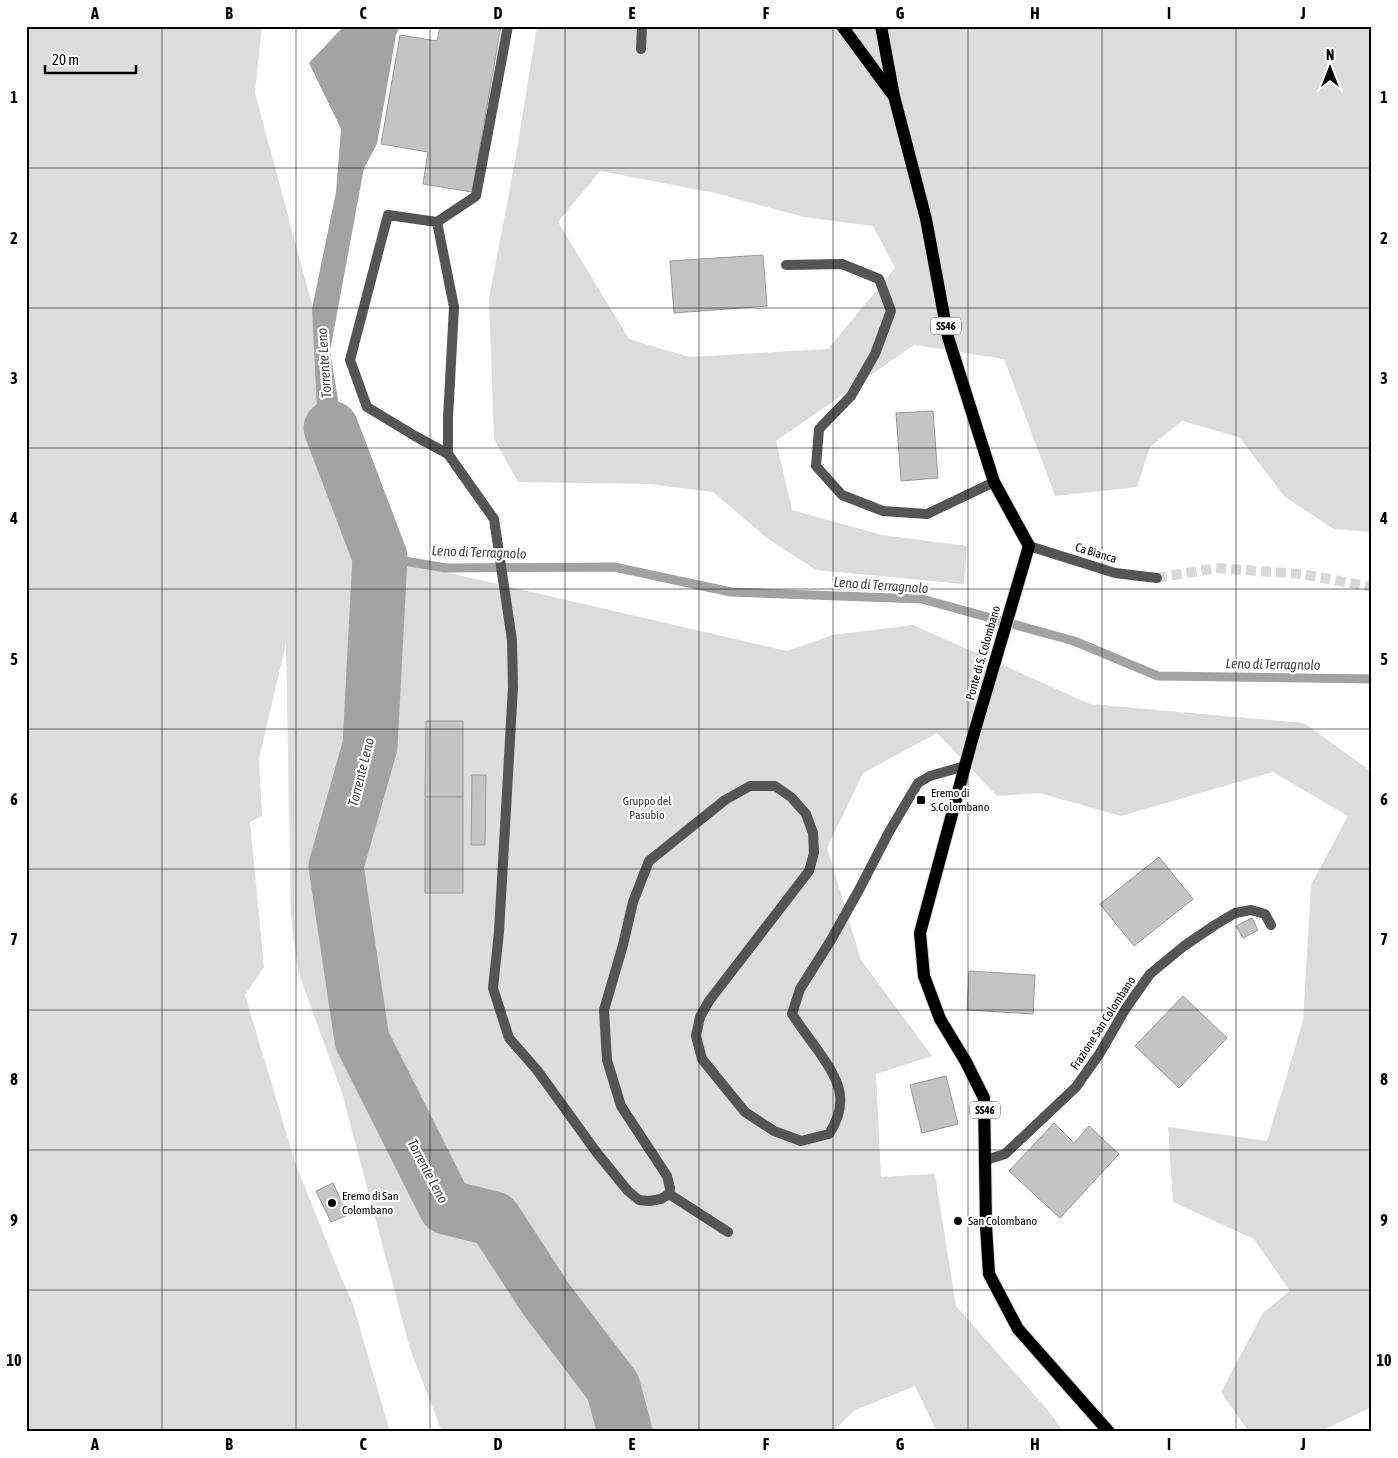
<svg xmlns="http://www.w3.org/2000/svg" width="1398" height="1458" font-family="'Asap Condensed',sans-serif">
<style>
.green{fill:#dcdcdc;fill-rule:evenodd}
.water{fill:#a3a3a3}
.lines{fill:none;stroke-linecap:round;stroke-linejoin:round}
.stream{stroke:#a3a3a3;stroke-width:9}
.river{stroke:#a3a3a3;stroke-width:55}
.building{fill:#c4c4c4;stroke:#999}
.minor-tunnel{stroke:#d9d9d9;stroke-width:10;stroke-dasharray:10 5;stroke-linecap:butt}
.primary-casing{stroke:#dbdbdb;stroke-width:14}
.service{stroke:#555;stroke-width:10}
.minor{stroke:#555;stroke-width:10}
.primary{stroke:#000;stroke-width:12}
.grid{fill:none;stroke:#000;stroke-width:1;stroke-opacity:0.55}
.poi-dot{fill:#000;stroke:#fff;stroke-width:2}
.labels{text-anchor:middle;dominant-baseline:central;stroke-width:4.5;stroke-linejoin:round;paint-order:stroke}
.shield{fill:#fff;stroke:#4c4c4c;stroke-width:1}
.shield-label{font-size:11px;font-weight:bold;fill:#000}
.street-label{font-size:12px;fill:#000;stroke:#fff}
.poi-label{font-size:12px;fill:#000;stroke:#fff;text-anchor:start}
.park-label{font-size:12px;fill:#333;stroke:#fff}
.water-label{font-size:14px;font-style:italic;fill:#444;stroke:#fff}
.neatline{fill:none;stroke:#000;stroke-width:2}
.grid-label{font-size:16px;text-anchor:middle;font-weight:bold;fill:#000}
</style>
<rect width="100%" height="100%" fill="#fff"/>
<g class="green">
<path d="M26 26H262L255 93 380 557 787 651 833 635 913 625 1090 704 1304 723 1372 772V1407L1319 1432H1249L1221 1392 1263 1313 1290 1291 1254 1239 1173 1202 1168 1127 1267 1141 1303 1021 1311 885 1348 816 1273 772 1121 816 1039 793 997 796 937 733 863 773 827 848 861 960 932 1056 876 1074 881 1177 935 1174 956 1306 1046 1408 1064 1432H937L915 1386 855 1410 832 1432H442L410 1349 342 1093 298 971 291 917 286 643 259 759 262 816 250 822 264 967 245 995 296 1165 338 1270 353 1304 390 1432H26Z"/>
<path d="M537 26H1372V532L1334 529 1285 497 1239 437 1182 421 1150 447 1137 487 1055 496 1004 359 914 345 776 441 792 510 882 535 967 546 964 584 816 570 767 538 713 492 649 484 518 482 494 439 489 298 515 161ZM600 171 715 193 804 217 873 226 895 268 828 349 689 357 629 339 558 222Z"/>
</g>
<path class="water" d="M344 26H400L396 35 377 144 364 168 330 351 340 412 374 493 357 499 330 503 317 410 312 309 336 192 341 129 309 63Z"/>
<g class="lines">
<path class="stream" d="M380 557 446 568 614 567 731 592 922 599 1074 641 1158 676 1372 679"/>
<path class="river" d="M331 428 380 557 370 746 336 866 362 1040 446 1207 494 1219 546 1299 613 1387 625 1432"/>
</g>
<g class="building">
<path d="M440 26H501L472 192 423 184 428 152 381 144 400 35 437 41Z"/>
<path d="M763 255 767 306 674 313 670 261Z"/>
<path d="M933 411 938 478 901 481 896 413Z"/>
<path d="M426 721H463V797H425Z"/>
<path d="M472 775H486L485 845H471Z"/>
<rect x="425" y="797" width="38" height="96"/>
<path d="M1159 857 1193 899 1134 946 1100 904Z"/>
<path d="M1252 918 1258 930 1243 938 1236 926Z"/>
<path d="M969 971 1035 975 1033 1014 967 1010Z"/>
<path d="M1183 996 1227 1038 1179 1088 1135 1046Z"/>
<path d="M946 1076 958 1124 922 1133 910 1085Z"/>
<path d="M1054 1123 1074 1143 1089 1126 1119 1154 1060 1218 1009 1171Z"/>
<path d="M333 1183 348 1215 331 1222 316 1191Z"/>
</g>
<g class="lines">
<path class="minor-tunnel" d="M1157 578 1216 568 1302 574 1372 587"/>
<g class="primary-casing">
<g id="primary">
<path d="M842 26 892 94"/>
<path d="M881 26 894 96 926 219 948 337 994 482 1029 546 972 740 920 933 924 976 940 1019 966 1062 984 1098 986 1226 989 1274 1018 1329 1109 1432"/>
</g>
</g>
<g class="service">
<path d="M641 49 642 26"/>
<path d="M437 222 476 196 508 26"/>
<path d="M786 265 842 264 879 279 891 311 875 354 851 396 819 429 816 466 842 495 883 511 927 514 994 482"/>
<path d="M448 454 415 436 367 407 350 360 388 215 437 222 454 307 448 418V454L494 519 512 640 513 687 499 932 493 988 509 1038 537 1070 597 1153 628 1191 639 1200 649 1201 661 1199 669 1194 670 1188 667 1176 621 1106 607 1060 604 1010 623 945 633 902 649 861 725 800 750 786H775L791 797 806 814 813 833 814 853 809 871 709 1001 700 1017 696 1036 702 1059 745 1112 774 1131 801 1141 829 1134C851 1100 838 1079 817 1049 808 1037 800 1026 792 1014L800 989 831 940 860 888 889 832 918 783 930 776 965 766"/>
<path d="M986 1160 1005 1154 1076 1087 1100 1053 1126 1008 1150 974 1184 946 1215 925 1235 913 1251 910 1265 914 1271 925"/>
<path d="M669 1194 728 1232"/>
</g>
<path class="minor" d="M1029 546 1115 573 1157 578"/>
<use href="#primary" class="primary"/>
</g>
<path class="grid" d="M162 26V1432M296 26V1432M430 26V1432M565 26V1432M699 26V1432M833 26V1432M968 26V1432M1102 26V1432M1236 26V1432M26 168H1372M26 308H1372M26 448H1372M26 589H1372M26 729H1372M26 869H1372M26 1010H1372M26 1150H1372M26 1290H1372"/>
<g class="poi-dot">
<rect x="916" y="795" width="10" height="10" rx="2.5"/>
<circle cx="332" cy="1203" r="5"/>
<circle cx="958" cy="1221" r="5"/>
</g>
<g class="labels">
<g class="shield">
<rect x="931" y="317.5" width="30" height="17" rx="4"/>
<rect x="970" y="1101.5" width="30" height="17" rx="4"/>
</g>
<g class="shield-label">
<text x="946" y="326">SS46</text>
<text x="985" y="1110">SS46</text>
</g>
<g class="street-label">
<text transform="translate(1096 553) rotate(17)">Ca Bianca</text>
<text transform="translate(983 653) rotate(-74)">Ponte di S. Colombano</text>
<text transform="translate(1103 1023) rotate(-57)">Frazione San Colombano</text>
</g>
<g class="poi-label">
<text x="931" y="793">Eremo di<tspan x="931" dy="14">S.Colombano</tspan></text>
<text x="342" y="1196">Eremo di San<tspan x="342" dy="14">Colombano</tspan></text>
<text x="968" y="1221">San Colombano</text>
</g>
<g class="park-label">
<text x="647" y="801">Gruppo del<tspan x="647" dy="14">Pasubio</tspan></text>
</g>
<g class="water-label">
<text transform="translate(324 363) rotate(-94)">Torrente Leno</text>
<text transform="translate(479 552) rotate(2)">Leno di Terragnolo</text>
<text transform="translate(881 585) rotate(4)">Leno di Terragnolo</text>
<text transform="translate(1273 664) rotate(1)">Leno di Terragnolo</text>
<text transform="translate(361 772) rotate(-76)">Torrente Leno</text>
<text transform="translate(428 1171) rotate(62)">Torrente Leno</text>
</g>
</g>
<rect width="1398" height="1458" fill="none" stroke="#ffffff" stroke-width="55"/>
<g transform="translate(1330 68)" stroke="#ffffff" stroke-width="4" paint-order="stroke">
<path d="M0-4L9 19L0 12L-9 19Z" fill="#000000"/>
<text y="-8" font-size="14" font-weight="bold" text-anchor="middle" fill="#000000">N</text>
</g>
<path d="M45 65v8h91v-8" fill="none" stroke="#000000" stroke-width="2.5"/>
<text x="52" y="65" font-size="15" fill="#000000" stroke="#ffffff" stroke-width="4" paint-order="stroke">20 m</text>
<rect x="28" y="28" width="1342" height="1402" class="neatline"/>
<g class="grid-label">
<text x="95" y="19">A</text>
<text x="229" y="19">B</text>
<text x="363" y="19">C</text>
<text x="498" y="19">D</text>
<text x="632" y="19">E</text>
<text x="766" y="19">F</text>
<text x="900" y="19">G</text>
<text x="1035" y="19">H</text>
<text x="1169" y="19">I</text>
<text x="1303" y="19">J</text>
<text x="14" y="103">1</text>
<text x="1384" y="103">1</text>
<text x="14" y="244">2</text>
<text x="1384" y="244">2</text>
<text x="14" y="384">3</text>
<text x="1384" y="384">3</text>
<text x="14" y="524">4</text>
<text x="1384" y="524">4</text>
<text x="14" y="665">5</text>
<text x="1384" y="665">5</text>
<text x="14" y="805">6</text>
<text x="1384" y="805">6</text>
<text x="14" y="945">7</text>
<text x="1384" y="945">7</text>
<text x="14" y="1085">8</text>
<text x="1384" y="1085">8</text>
<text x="14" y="1226">9</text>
<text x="1384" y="1226">9</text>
<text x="14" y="1366">10</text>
<text x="1384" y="1366">10</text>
<text x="95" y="1450">A</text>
<text x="229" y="1450">B</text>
<text x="363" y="1450">C</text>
<text x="498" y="1450">D</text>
<text x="632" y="1450">E</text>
<text x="766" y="1450">F</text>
<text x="900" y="1450">G</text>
<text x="1035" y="1450">H</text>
<text x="1169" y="1450">I</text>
<text x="1303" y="1450">J</text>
</g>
</svg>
